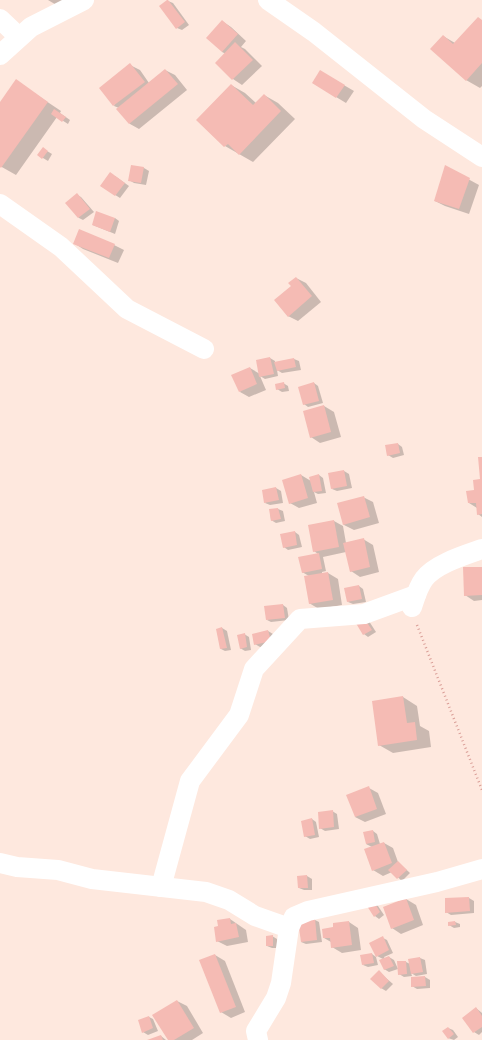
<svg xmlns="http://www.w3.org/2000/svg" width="482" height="1040" font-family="Inter,sans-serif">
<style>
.shadow{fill:#0003}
.building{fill:#f5bbb4}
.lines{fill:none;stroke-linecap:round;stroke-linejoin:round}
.path{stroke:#da9e97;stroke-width:2.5;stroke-dasharray:1 3;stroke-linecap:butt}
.street{stroke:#fff;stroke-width:20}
</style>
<rect width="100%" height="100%" fill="#fee8de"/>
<g class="shadow">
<path d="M48 0H63L58 6Z"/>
<path d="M168 1 173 3 189 25 182 30 177 28Z"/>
<path d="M482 20V86L480 88 466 80 443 36 455 43Z"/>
<path d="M222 21 231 27 246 41 241 47 245 49 262 66 242 85 233 79 226 54 222 52Z"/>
<path d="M130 65 140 70 149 83 165 70 175 75 187 90 139 129 130 124 118 109 119 108 114 106Z"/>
<path d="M330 77 354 91 346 103 313 83Z"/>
<path d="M16 81 61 111 60 113 70 120 68 124 57 117 16 175 0 166V104Z"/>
<path d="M231 85 245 93 256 103 264 95 278 103 295 119 253 162 225 146 198 120Z"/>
<path d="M47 151 52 154 48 161 38 155Z"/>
<path d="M132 166 144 168 149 171 146 185 134 183 129 180Z"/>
<path d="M446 167 479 185 469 214 445 206 435 201Z"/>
<path d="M115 176 129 186 120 198 101 186Z"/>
<path d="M77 195 81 197 94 212 83 220 79 218 67 203Z"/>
<path d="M115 218 119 221 115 234 93 225Z"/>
<path d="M74 243 114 245 124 250 118 263 83 249Z"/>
<path d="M296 278 306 283 321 302 298 321 288 316 292 286Z"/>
<path d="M270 358 275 361V363L294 359 299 361 301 370 282 373 277 370 278 376 265 379 260 376 266 390 249 397 240 392 250 368 260 374Z"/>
<path d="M283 383 288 386 289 391 282 392 277 389Z"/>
<path d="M314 383 318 386 323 403 308 407 304 404Z"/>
<path d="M324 406 334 412 341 437 320 443 311 437Z"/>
<path d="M398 444 402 447 404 455 393 458 388 455Z"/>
<path d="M482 458V517L478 514 477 508 469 503 481 480Z"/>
<path d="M344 471 349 474 352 488 337 491 332 489Z"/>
<path d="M301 475 311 481 319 475 323 478 326 493 318 494 314 492 317 503 299 508 290 503Z"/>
<path d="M276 488 281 491 283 503 270 505 265 503Z"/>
<path d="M363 497 373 502 379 523 354 530 344 525 338 504Z"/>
<path d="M278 509 283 511 285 521 276 523 271 520 270 510Z"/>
<path d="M334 521 343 526 346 543 363 539 373 545 379 572 360 577 351 571 346 552 323 557 326 571 322 572V574L328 573 338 579 342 605 319 609 309 603V576L302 572 318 554 314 551Z"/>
<path d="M295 532 299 535 302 547 288 550 284 547Z"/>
<path d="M482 568V600L474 601 465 595Z"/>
<path d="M359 586 363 589 366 602 353 604 348 602Z"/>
<path d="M283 605 287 608 289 620 271 622 267 620Z"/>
<path d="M367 618 376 632 368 637 364 634Z"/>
<path d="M222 628 227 631 231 650 225 651 221 649Z"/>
<path d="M268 631 273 634 275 644 260 647 255 644Z"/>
<path d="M244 634 249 637 251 650 245 651 240 648Z"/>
<path d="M403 697 417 706 420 726 429 731 431 747 393 753 379 745Z"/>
<path d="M369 788 378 793 386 814 365 822 355 817Z"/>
<path d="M332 811 337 814 339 829 325 831 320 828Z"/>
<path d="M312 819 316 822 319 837 310 839 305 836Z"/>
<path d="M373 831 377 834 380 844 384 843 393 848 398 862 410 873 402 881 392 872 383 876 373 870 372 847 366 844Z"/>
<path d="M307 876 312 879V890H304L299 888Z"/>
<path d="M469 898 474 901V913L451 915 446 912Z"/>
<path d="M406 899 416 905 423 925 401 934 392 928Z"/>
<path d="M374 903 378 906 384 915 379 919 375 916Z"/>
<path d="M230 919 246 930 248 942 227 946 217 941 219 927Z"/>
<path d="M315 920 319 922 322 942 306 944 301 942Z"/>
<path d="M349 922 358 928 361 950 342 953 332 947 331 942 324 938 334 928Z"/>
<path d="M455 922 460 924V927L454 928 449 925Z"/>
<path d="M272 936 277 939 278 948H272L267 946Z"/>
<path d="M383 938 387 940 393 953 384 957 385 959 389 957 394 960 398 969 389 972 384 969 383 959 377 956Z"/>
<path d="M372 954 376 957 378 965 368 967 363 965Z"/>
<path d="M215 955 225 961 245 1012 231 1018 221 1012Z"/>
<path d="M420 958 425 960 427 974 416 976 411 973 412 976 404 977 399 974 398 962H406L410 964Z"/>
<path d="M379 972 393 984 386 991 381 988Z"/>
<path d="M425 977 430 980V988L417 989 412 986V978Z"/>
<path d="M177 1001 187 1006 203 1033 192 1040H169Z"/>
<path d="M476 1008 482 1013V1032L479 1035 474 1032 463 1018Z"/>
<path d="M149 1017 153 1019 158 1031 148 1035 143 1032Z"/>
<path d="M448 1028 453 1030 458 1037 454 1040 448 1038Z"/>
<path d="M161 1036 166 1040H150Z"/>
</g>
<g class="building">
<path d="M167 0H168L185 22 176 29 159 6Z"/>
<path d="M478 17 482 20V63L466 81 430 49 443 35 453 44Z"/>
<path d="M222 20 238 34 222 52 206 38Z"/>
<path d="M235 42 253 60 232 80 215 63Z"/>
<path d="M130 63 145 82 113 106 99 88Z"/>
<path d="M165 69 178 84 129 124 116 109Z"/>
<path d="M320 70 345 85 336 98 312 83Z"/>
<path d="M16 79 48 102 1 168 0 167V102Z"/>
<path d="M231 84 253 105 264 94 281 111 239 155 228 144 224 147 196 120Z"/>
<path d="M54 109 66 117 62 122 51 114Z"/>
<path d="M43 147 48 151 42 159 37 155Z"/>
<path d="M131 165 144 167 141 183 128 181Z"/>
<path d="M445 165 470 178 459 209 434 201Z"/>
<path d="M110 172 125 183 115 196 100 186Z"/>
<path d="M77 193 90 209 78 218 65 203Z"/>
<path d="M96 211 115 218 110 232 92 225Z"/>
<path d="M79 229 115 244 109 258 73 244Z"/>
<path d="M296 277 312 296 288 317 274 300 291 286 288 283Z"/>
<path d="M270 357 274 374 259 377 256 360Z"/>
<path d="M294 358 296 367 277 371 274 362Z"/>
<path d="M250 367 257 384 239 392 231 375Z"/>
<path d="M284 382 285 388 276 390 275 384Z"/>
<path d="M314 382 319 401 303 405 298 387Z"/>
<path d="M324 405 331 432 310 438 303 411Z"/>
<path d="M398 443 400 453 387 456 385 445Z"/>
<path d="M478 457H482V514L477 515 476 503H468L466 491 474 490 473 480 480 479Z"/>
<path d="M344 470 347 486 331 489 328 473Z"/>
<path d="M301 474 308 498 289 504 282 480Z"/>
<path d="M319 474 322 491 313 492 309 477Z"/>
<path d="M276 487 279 500 264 503 262 490Z"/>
<path d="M364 496 370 517 343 525 337 503Z"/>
<path d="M278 508 281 519 271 521 269 509Z"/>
<path d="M334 520 339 547 313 552 308 525Z"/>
<path d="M295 531 297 545 283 548 280 534Z"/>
<path d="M364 538 370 567 350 572 343 543Z"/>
<path d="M319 553 322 569 302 573 298 557Z"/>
<path d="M463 567H482V595L464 596Z"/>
<path d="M328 572 333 600 309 604 304 576Z"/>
<path d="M359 585 362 599 347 602 344 588Z"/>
<path d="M283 604 285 618 266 620 264 606Z"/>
<path d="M362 615 372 630 363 635 354 620Z"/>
<path d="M222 627 227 648 220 649 216 629Z"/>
<path d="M268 630 271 641 254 645 252 634Z"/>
<path d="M245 633 247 647 240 649 237 635Z"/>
<path d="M403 696 407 723 415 722 417 740 378 746 372 701Z"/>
<path d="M369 786 377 809 355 817 346 795Z"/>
<path d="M333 810 334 827 319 829 318 812Z"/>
<path d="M312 818 315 835 304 837 301 821Z"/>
<path d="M373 830 375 842 366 844 363 832Z"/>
<path d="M384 842 392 863 372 871 364 849Z"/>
<path d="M398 861 407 870 397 879 388 870Z"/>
<path d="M307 875 308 888H298L297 876Z"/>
<path d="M469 897 470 911 445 913V898Z"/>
<path d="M406 898 414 920 391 929 383 907Z"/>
<path d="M374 902 380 912 374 917 367 906Z"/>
<path d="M230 918 231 924 236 923 239 937 216 942 214 927 218 926 217 920Z"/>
<path d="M315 919 317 940 301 942 298 921Z"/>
<path d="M349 921 352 945 331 948 330 938H323L322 929 333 927V923Z"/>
<path d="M455 921 456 925 448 926V922Z"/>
<path d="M273 935V946H266V936Z"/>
<path d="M383 936 389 950 376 957 369 943Z"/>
<path d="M372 953 374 963 362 965 360 955Z"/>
<path d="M215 954 236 1007 220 1013 199 960Z"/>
<path d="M389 956 394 966 384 970 379 960Z"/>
<path d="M420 957 423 972 411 974 408 959Z"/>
<path d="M397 961H406L407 974 398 975Z"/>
<path d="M379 970 389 981 381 989 370 979Z"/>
<path d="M425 976 426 986 411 987V977Z"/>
<path d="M177 1000 194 1028 174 1040H168L152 1015Z"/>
<path d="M476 1007 482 1016V1027L473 1033 462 1018Z"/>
<path d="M149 1016 153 1028 142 1033 138 1020Z"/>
<path d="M448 1027 454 1034 448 1039 442 1031Z"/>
<path d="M161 1035 163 1040H147Z"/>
</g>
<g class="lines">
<path class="path" d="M417 625 482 790"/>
<g class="street">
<path d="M268 0 314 32 424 119 482 157"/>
<path d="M0 19 19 37"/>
<path d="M0 55 31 27 84 0"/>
<path d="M0 204 61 247 127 309 204 349"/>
<path d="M412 607C415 598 418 587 424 579 435 564 465 555 482 549"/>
<path d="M0 863 17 867 58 870 92 879 206 892 229 900 255 916 289 928"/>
<path d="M161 887 190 781 239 715 254 669 300 619 364 614 416 595"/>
<path d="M258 1040 256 1031 276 998 281 983 289 928 294 917 308 911 437 882 482 869"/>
</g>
</g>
</svg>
